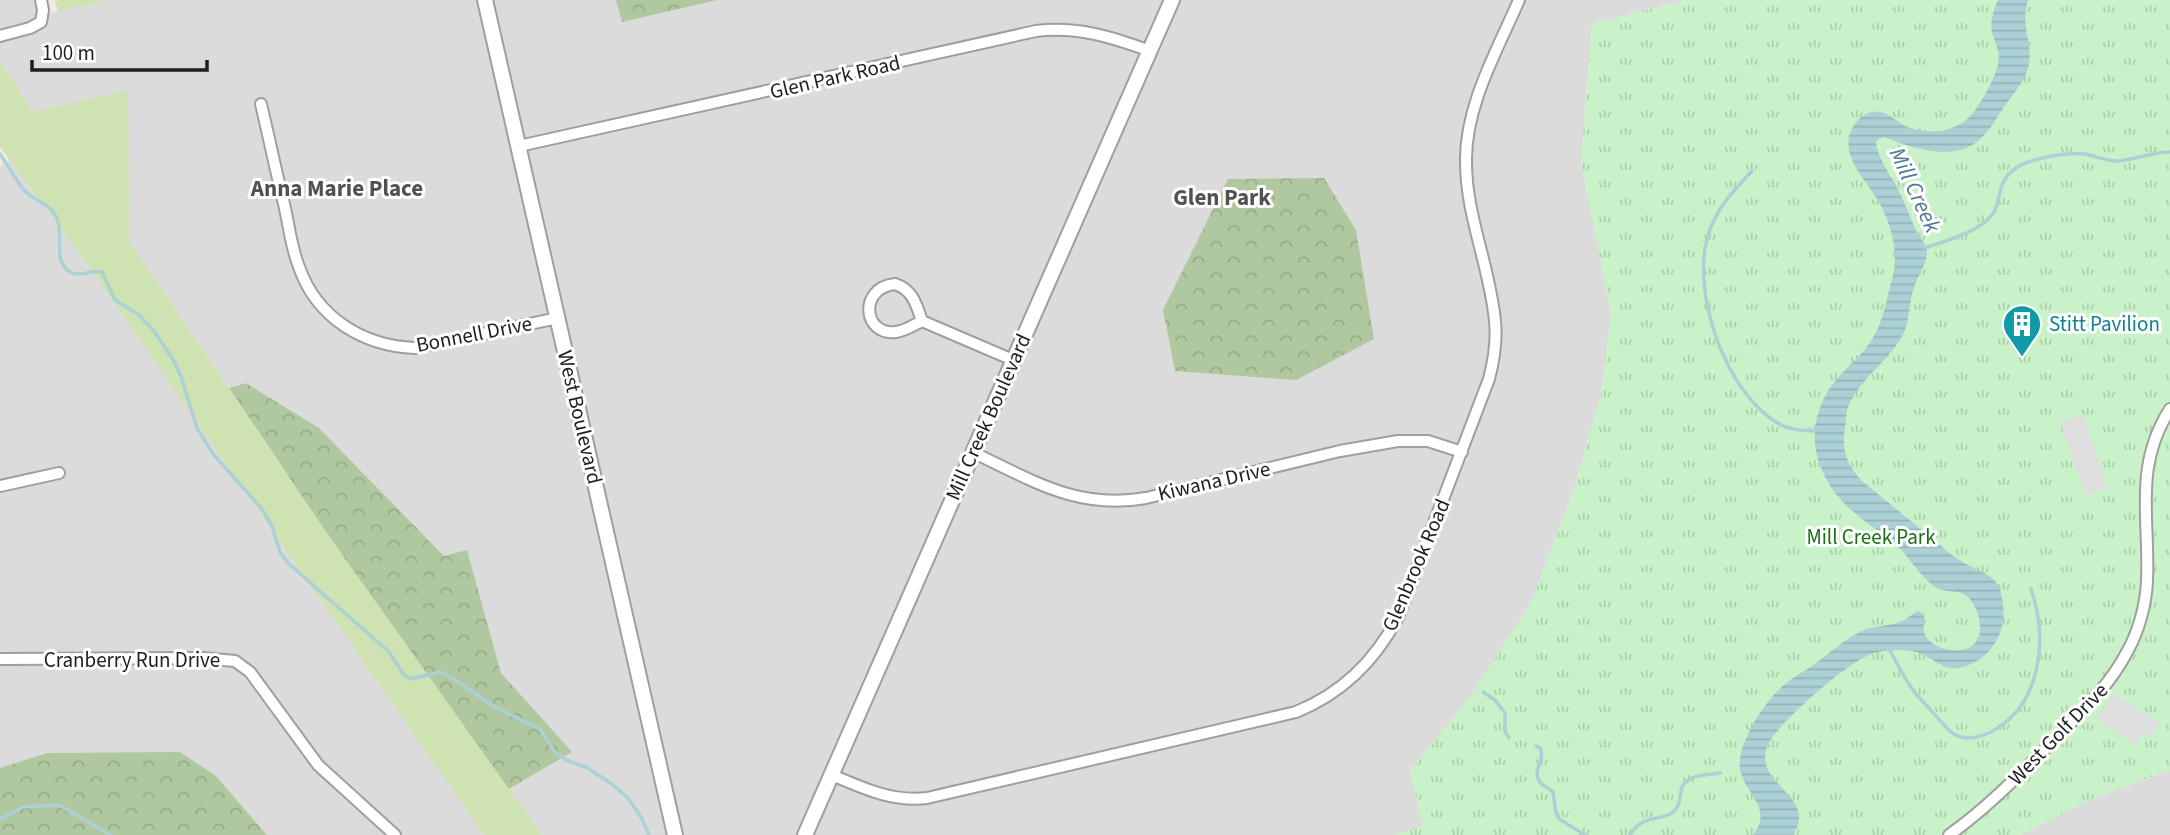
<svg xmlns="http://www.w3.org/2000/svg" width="2170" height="835" font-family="'Source Sans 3',sans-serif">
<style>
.residential{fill:#dcdbdb}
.grass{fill:#cee2b2}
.forest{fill:url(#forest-crowns)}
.park{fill:url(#park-tufts)}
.parking{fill:#dedede}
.water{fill:url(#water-rules)}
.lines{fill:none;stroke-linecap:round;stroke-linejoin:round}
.stream{stroke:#abd1d6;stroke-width:3.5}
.minor-casing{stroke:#9f9f9f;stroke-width:14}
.tertiary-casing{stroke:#9f9f9f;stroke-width:18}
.minor{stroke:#fff;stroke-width:10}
.tertiary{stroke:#fff;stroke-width:14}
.labels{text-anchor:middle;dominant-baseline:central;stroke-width:6;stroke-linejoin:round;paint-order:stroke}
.street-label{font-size:21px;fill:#1e1e1e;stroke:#fff}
.culture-label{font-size:21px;fill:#0d838f;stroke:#fff;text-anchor:start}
.park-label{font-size:21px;fill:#1b6f19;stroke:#fff}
.neighbourhood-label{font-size:23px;font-weight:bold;fill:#515151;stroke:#fff}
.water-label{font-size:23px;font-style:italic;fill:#4f7894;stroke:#fff}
</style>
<defs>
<pattern id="forest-crowns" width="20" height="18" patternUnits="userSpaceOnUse" patternTransform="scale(1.75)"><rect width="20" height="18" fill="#b0c89f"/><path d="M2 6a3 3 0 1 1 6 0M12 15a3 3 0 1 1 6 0" fill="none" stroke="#97ab88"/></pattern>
<pattern id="park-tufts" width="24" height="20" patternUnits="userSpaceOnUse" patternTransform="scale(1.75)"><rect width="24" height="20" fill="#c9f2c8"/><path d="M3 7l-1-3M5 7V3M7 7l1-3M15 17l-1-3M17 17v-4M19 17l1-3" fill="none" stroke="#accfab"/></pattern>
<pattern id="water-rules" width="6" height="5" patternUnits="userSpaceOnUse" patternTransform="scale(1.75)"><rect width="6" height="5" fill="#abd1d6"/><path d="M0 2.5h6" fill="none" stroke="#93b3b7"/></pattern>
</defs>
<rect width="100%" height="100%" fill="#eeeae6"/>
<g class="residential">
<path d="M0 0H41L44 15 108 0H1687L1592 24 1581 162 1611 313 1601 396 1573 492 1531 603 1468 700 1410 770 1423 827 1393 835H542L509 789 571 752 501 673 467 551 444 556 319 428 246 383 229 388 129 241 128 91 33 112 0 61Z"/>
<path d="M10 160 90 268 488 835H267L216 776 0 768V166Z"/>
<path d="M2170 770V835H2020L2089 800Z"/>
</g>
<g class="grass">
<path d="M55 0H108L58 12Z"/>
<path d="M0 61 33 112 128 90 129 241 326 532 542 835H484L90 268 0 147Z"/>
</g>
<g class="forest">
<path d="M616 0H717L622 22Z"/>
<path d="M1324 178 1356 230 1374 339 1296 380 1175 371 1163 310 1228 179Z"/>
<path d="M246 383 319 428 444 556 467 550 501 673 572 752 509 789 326 532 229 388Z"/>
<path d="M180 752 216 776 267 835H0V768L47 753Z"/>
</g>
<path class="park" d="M1687 0H2170V770L2089 800 2020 835H1393L1423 827 1410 770 1468 700 1531 603 1573 492 1601 396 1611 313 1581 162 1592 24Z"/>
<g class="parking">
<path d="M2083 414 2108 488 2085 495 2060 422Z"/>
<path d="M2113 693 2160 723 2150 738 2143 734 2136 745 2096 719Z"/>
</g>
<path class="water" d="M1998 0H2028C2020 26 2033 44 2029 64 2026 80 2013 94 2004 107 1996 119 1989 132 1978 141 1952 162 1912 148 1884 137L1879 139 1876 142C1878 159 1889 172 1896 186 1904 200 1909 215 1916 230 1919 238 1927 243 1927 253 1926 266 1917 276 1914 288 1909 301 1910 317 1905 330 1893 359 1860 377 1848 407 1846 413 1846 422 1845 428 1841 450 1847 465 1862 481 1884 499 1906 517 1928 535 1939 544 1949 554 1961 561 1972 569 1990 572 1997 584 2001 589 2002 598 2003 604 2007 634 1989 662 1959 668 1941 671 1929 653 1911 651 1897 649 1881 650 1869 655 1845 665 1791 713 1775 734 1737 782 1822 792 1793 835H1753C1773 809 1748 797 1741 773 1733 748 1765 700 1784 685 1793 677 1805 671 1815 664 1829 653 1843 641 1858 633 1871 625 1887 627 1900 622 1907 619 1912 614 1918 611L1924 614C1925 621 1922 629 1925 635 1932 650 1965 657 1976 642 1985 630 1978 608 1969 598 1960 589 1949 593 1939 589 1927 584 1911 561 1902 551 1880 529 1848 514 1831 487 1810 455 1809 420 1830 388 1841 372 1857 360 1869 344 1883 325 1887 298 1893 275 1899 250 1890 220 1877 199 1865 179 1842 157 1850 133 1853 126 1857 120 1863 116 1882 103 1893 121 1910 128 1931 135 1958 132 1973 113 1982 101 2000 71 1999 56 1998 49 1995 42 1993 36 1989 24 1993 11 1998 0Z"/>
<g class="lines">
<g class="stream">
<path d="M0 154C8 166 15 179 24 190 35 202 54 204 58 222 63 238 53 262 70 272 80 278 92 269 102 272L115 300 138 314 154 331 174 361 182 379 197 428 213 454 262 509 272 526 280 552 288 563 389 652 404 675 411 679 440 672 454 679 495 707 540 729 555 752 566 760 586 767 612 784 628 798 641 817 649 835"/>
<path d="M1752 171C1732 192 1712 213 1706 243 1694 300 1727 394 1779 424 1790 430 1804 431 1816 431"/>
<path d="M1924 248C1944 242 1986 230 1995 210 2002 192 1998 181 2016 168 2031 158 2067 152 2085 154 2096 156 2105 161 2117 161 2135 160 2152 152 2170 152"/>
<path d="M1889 649C1898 664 1905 681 1917 695 1923 702 1929 708 1935 715 1941 721 1947 730 1954 734 1965 741 1980 737 1991 732 2042 705 2048 639 2031 589"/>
<path d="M1483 692 1495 700 1505 713V731L1509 738"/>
<path d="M1536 746 1540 748C1546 760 1532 770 1539 781 1542 786 1549 788 1553 792L1556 813 1559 819 1585 835"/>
<path d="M0 819 23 807 59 805 111 835"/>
<path d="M1630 835C1643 812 1665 823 1676 809 1683 800 1677 787 1688 780 1696 774 1710 775 1720 773"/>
</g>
<g class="minor-casing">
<g id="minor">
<path d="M0 36 30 28 41 22 43 10 41 0"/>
<path d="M261 104C269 138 276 171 284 204 289 225 291 247 299 267 317 318 363 346 415 348L558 318"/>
<path d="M519 146 1036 31C1077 26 1112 37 1150 51"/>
<path d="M895 284C913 290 916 304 922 321 914 325 905 331 896 332 863 336 858 288 895 284Z"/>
<path d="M922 321 1013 360"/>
<path d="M972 452C1032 480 1076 510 1146 498L1340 451 1398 441H1428L1462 452"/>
<path d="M0 486 59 473"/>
<path d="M0 659 202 658 235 661 250 672 318 765 395 835"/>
<path d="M832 775C863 788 891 802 927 798L1296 712C1343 693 1375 661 1398 617L1489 379C1494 360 1497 341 1495 321 1490 267 1466 216 1466 162 1465 106 1497 51 1519 0"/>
<path d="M1949 835C1987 808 2019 775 2052 742 2079 714 2109 687 2127 652 2139 631 2146 604 2147 581 2150 519 2133 467 2170 409"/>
</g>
</g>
<g class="tertiary-casing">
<g id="tertiary">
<path d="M485 0 675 835"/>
<path d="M805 835 1172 0"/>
</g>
</g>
<use href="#minor" class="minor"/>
<use href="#tertiary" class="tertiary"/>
</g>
<defs>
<g id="building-pin" transform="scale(2.0125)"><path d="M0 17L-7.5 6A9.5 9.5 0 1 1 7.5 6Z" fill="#0f9aa8" stroke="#fff"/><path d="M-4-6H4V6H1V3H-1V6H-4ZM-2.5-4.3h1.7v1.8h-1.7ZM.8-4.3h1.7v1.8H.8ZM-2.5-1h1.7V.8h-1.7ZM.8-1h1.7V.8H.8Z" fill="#fff"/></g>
</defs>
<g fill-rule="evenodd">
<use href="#building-pin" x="2022" y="324"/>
</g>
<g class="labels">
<g class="street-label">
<text transform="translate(835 77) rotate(-13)">Glen Park Road</text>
<text transform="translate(474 334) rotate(-11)">Bonnell Drive</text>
<text transform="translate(580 417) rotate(77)">West Boulevard</text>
<text transform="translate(988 417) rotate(-66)">Mill Creek Boulevard</text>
<text transform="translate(1214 481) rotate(-13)">Kiwana Drive</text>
<text transform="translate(1416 565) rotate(-67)">Glenbrook Road</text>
<text x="132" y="660">Cranberry Run Drive</text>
<text transform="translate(2058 734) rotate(-46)">West Golf Drive</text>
</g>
<g class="culture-label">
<text x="2049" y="324">Stitt Pavilion</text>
</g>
<g class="park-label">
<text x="1871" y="537">Mill Creek Park</text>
</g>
<g class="neighbourhood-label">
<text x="337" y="188">Anna Marie Place</text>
<text x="1222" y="197">Glen Park</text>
</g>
<g class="water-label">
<text transform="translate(1915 190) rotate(65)">Mill Creek</text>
</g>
</g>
<path d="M32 60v10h175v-10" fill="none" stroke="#1e1e1e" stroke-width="3.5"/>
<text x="42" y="60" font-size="21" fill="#1e1e1e" stroke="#ffffff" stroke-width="5" paint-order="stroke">100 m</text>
</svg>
